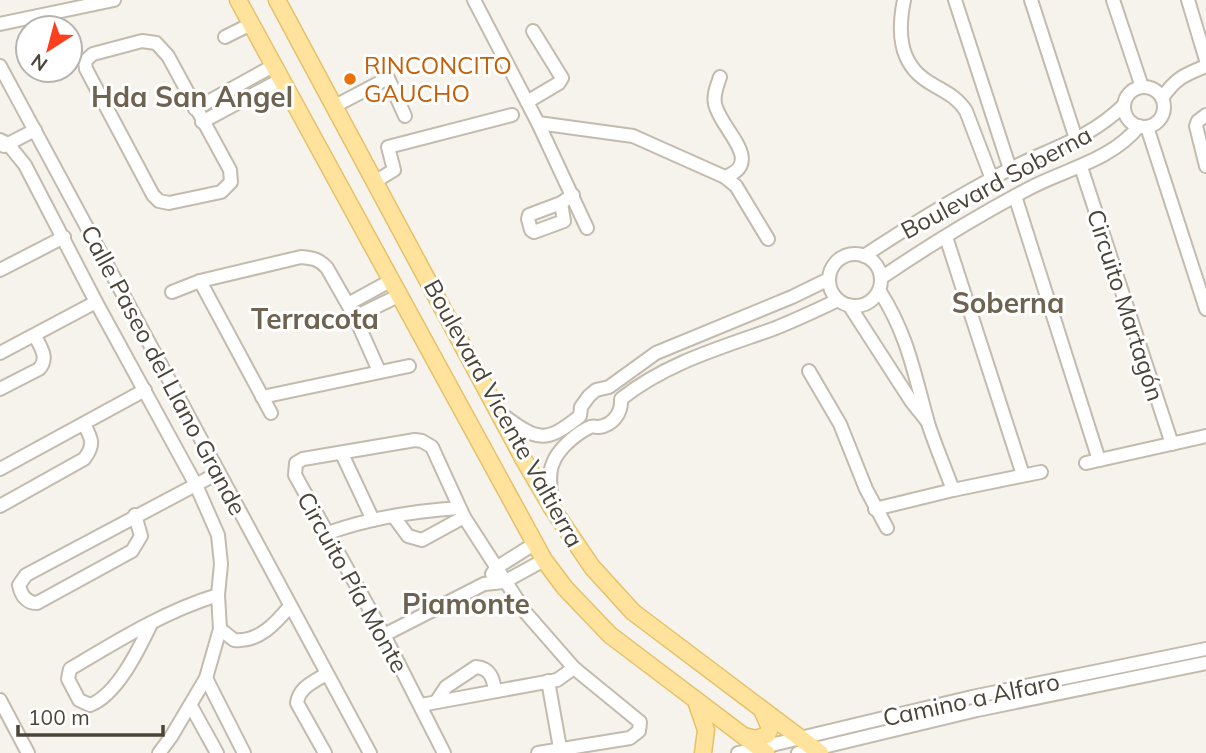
<svg xmlns="http://www.w3.org/2000/svg" width="1206" height="753" font-family="Mulish,sans-serif">
<style>
.lines{fill:none;stroke-linecap:round;stroke-linejoin:round}
.minor-casing{stroke:#c2bbae;stroke-width:16}
.major-casing{stroke:#e6c16a;stroke-width:19}
.minor{stroke:#fff;stroke-width:12}
.major{stroke:#ffe39c;stroke-width:16}
.food-dot{fill:#e8710a;stroke:#fff;stroke-width:2.5}
.labels{text-anchor:middle;dominant-baseline:central;stroke-width:6;stroke-linejoin:round;paint-order:stroke}
.food-label{font-size:24px;fill:#c56008;stroke:#fff;text-anchor:start}
.street-label{font-size:24px;fill:#4b4439;stroke:#fff}
.quarter-label{font-size:28px;font-weight:bold;fill:#6e6250;stroke:#fff}
</style>
<rect width="100%" height="100%" fill="#f6f3ec"/>
<g class="lines">
<g class="minor-casing">
<g id="minor">
<path d="M474 0 538 123 587 228"/>
<path d="M904 0C898 30 898 62 927 81 942 91 956 95 966 111L992 179"/>
<path d="M955 0 1010 169"/>
<path d="M1031 0 1076 139"/>
<path d="M1113 0 1142 87"/>
<path d="M1188 0 1206 60"/>
<path d="M0 24 114 0"/>
<path d="M225 37 251 24"/>
<path d="M142 41 156 43 168 56 230 170 231 182 221 192 169 203 159 201 153 195 86 69 85 61 93 54Z"/>
<path d="M0 66 370 753"/>
<path d="M720 77C717 86 713 95 715 104 720 129 766 162 725 177"/>
<circle cx="1144" cy="107" r="20"/>
<path d="M1162 98C1176 78 1184 75 1206 66"/>
<path d="M527 102 559 83 562 78 533 31"/>
<path d="M335 106 388 78 405 116"/>
<path d="M195 109 273 66"/>
<path d="M1206 115 1198 121 1196 126 1206 166"/>
<path d="M202 122 280 80"/>
<path d="M538 123 633 136 725 177 736 186 768 239"/>
<path d="M1147 127 1206 309"/>
<path d="M0 140 8 144 25 165 96 302 196 485 218 535 221 564 218 595 220 629 206 678 171 737 159 753"/>
<path d="M4 146 35 130"/>
<path d="M1081 167 1172 444"/>
<path d="M376 181 394 170 388 147 512 115"/>
<path d="M1015 196 1099 460"/>
<path d="M561 203 564 221 534 232 531 230 528 219 529 215 561 203 573 195"/>
<path d="M946 237 1023 475"/>
<circle cx="855" cy="280" r="26"/>
<path d="M864 256C909 226 960 195 1008 170 1051 148 1088 140 1124 105"/>
<path d="M0 270 64 237"/>
<path d="M881 278C928 246 977 216 1028 189 1065 169 1111 161 1139 126"/>
<path d="M200 281 271 413"/>
<path d="M879 290C908 335 914 373 928 423 935 445 945 468 953 490"/>
<path d="M172 292 200 281 301 257C313 258 319 259 327 268L355 317 379 371"/>
<path d="M348 304 390 281"/>
<path d="M849 305 911 401 927 421"/>
<path d="M355 317 398 296"/>
<path d="M0 353 96 302"/>
<path d="M809 371 840 424 866 489 887 528"/>
<path d="M0 389 39 369C49 358 41 348 35 336"/>
<path d="M262 397 409 366"/>
<path d="M500 413C536 439 543 446 580 416L581 407 589 396 596 390 609 387 656 353 792 297 829 279"/>
<path d="M342 454 373 520"/>
<path d="M1086 463 1206 436"/>
<path d="M0 469 145 390"/>
<path d="M0 506 84 459C95 445 92 439 84 424"/>
<path d="M552 508C552 494 547 476 553 463 558 449 576 434 588 428 594 425 593 427 599 427 613 425 622 413 621 399 666 363 720 348 773 329 796 320 817 310 838 300"/>
<path d="M875 509 953 490 1041 472"/>
<path d="M135 515 141 536 132 551 37 603C26 603 21 595 19 585L26 575 218 473"/>
<path d="M394 517 408 536 422 540 464 517"/>
<path d="M328 533C369 518 415 511 459 508"/>
<path d="M492 574 496 568 534 544"/>
<path d="M151 624C139 649 117 695 90 705L79 700 68 679 70 669C117 641 165 611 218 595"/>
<path d="M220 629 234 640C258 643 276 623 290 606"/>
<path d="M384 635 484 584 504 582 544 560"/>
<path d="M206 678 244 753"/>
<path d="M548 681 560 748"/>
<path d="M0 700 28 753"/>
<path d="M436 702 446 687 476 667C490 668 493 678 495 690"/>
<path d="M421 705 557 680 574 668"/>
<path d="M191 706 217 753"/>
<path d="M325 753 297 703C299 687 314 682 326 674"/>
<path d="M444 753 384 635 295 475 296 463 303 459 415 440 422 441 432 447 464 517 526 613 574 668 640 722 639 731 630 738 538 753"/>
<path d="M738 753 972 697 1206 649"/>
<path d="M798 753 977 710 1206 663"/>
</g>
</g>
<g class="major-casing">
<g id="major">
<path d="M238 0 544 560 565 588 610 635 766 753"/>
<path d="M277 0 524 460 552 508 592 567 633 612 820 753"/>
<path d="M697 704 706 730 703 753"/>
<path d="M744 736 756 739 767 735 770 728 763 712"/>
</g>
</g>
<use href="#minor" class="minor"/>
<use href="#major" class="major"/>
</g>
<circle class="food-dot" cx="350" cy="79" r="7"/>
<g class="labels">
<g class="food-label">
<text x="364" y="65">RINCONCITO<tspan x="364" dy="28">GAUCHO</tspan></text>
</g>
<g class="street-label">
<text transform="translate(996 182) rotate(-28)">Boulevard Soberna</text>
<text transform="translate(1126 305) rotate(72)">Circuito Martagón</text>
<text transform="translate(164 370) rotate(62)">Calle Paseo del Llano Grande</text>
<text transform="translate(504 413) rotate(61)">Boulevard Vicente Valtierra</text>
<text transform="translate(353 582) rotate(61)">Circuito Pía Monte</text>
<text transform="translate(971 699) rotate(-12)">Camino a Alfaro</text>
</g>
<g class="quarter-label">
<text x="192" y="96">Hda San Angel</text>
<text x="1008" y="302">Soberna</text>
<text x="315" y="318">Terracota</text>
<text x="466" y="603">Piamonte</text>
</g>
</g>
<g transform="translate(49 49) rotate(216)"><circle r="33" fill="#ffffff" stroke="#b7b4b0" stroke-width="2"/>
<path d="M0-5L12 26L0 18L-12 26Z" fill="#fc3f1d"/>
<text y="-10" font-size="19" font-weight="bold" text-anchor="middle" fill="#4b4439">N</text>
</g>
<path d="M18 725v10h145v-10" fill="none" stroke="#4b4439" stroke-width="3.5"/>
<text x="28" y="725" font-size="21" fill="#4b4439" stroke="#ffffff" stroke-width="5" paint-order="stroke">100 m</text>
</svg>
